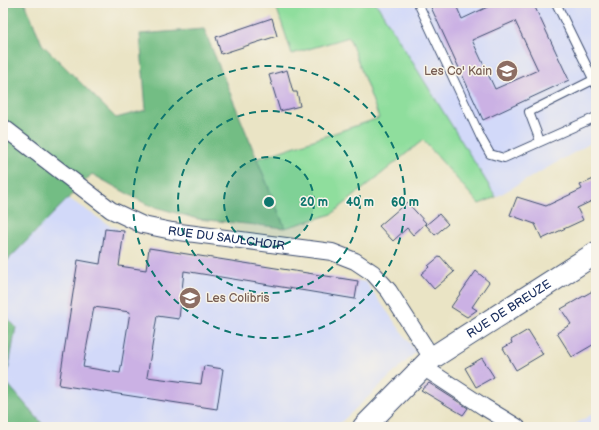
<svg xmlns="http://www.w3.org/2000/svg" width="599" height="430" font-family="'Balsamiq Sans',sans-serif">
<style>
.built{fill:#d2d9f9}
.green{fill:#8fde9d;stroke:#55867e}
.forest{fill:#73bd84;stroke:#477671}
.building{fill:#cbb1e4;fill-rule:evenodd}
.lines{fill:none;stroke-linecap:round;stroke-linejoin:round}
.lane-casing{stroke:#3a4a6d;stroke-width:10}
.street-casing{stroke:#3a4a6d;stroke-width:18}
.secondary-casing{stroke:#3a4a6d;stroke-width:24}
.lane{stroke:#fff;stroke-width:8}
.street{stroke:#fff;stroke-width:16}
.secondary{stroke:#fff;stroke-width:22}
.ring{fill:none;stroke:#0f766e;stroke-width:2;stroke-dasharray:7 5}
.labels{text-anchor:middle;dominant-baseline:central;stroke-width:3;stroke-linejoin:round;paint-order:stroke}
.education-label{font-size:12px;fill:#785e54;stroke:#f7f3e8;text-anchor:end}
.street-label{font-size:12px;fill:#1b2f5e;stroke:#f7f3e8}
.centre{fill:#0f766e;stroke:#f7f3e8;stroke-width:2}
.ring-label{font-size:12px;text-anchor:middle;font-weight:bold;fill:#0f766e;stroke:#f7f3e8;stroke-width:3;stroke-linejoin:round;paint-order:stroke}
</style>
<rect width="100%" height="100%" fill="#f7f3e8"/>
<filter id="ink" filterUnits="userSpaceOnUse"><feTurbulence type="fractalNoise" baseFrequency=".025" numOctaves="2"/><feDisplacementMap in="SourceGraphic" scale="8" xChannelSelector="R" yChannelSelector="G"/><feConvolveMatrix kernelMatrix="1 2 1 2 8 2 1 2 1" color-interpolation-filters="sRGB"/></filter>
<filter id="wash" filterUnits="userSpaceOnUse"><feTurbulence type="fractalNoise" baseFrequency=".012" numOctaves="4" result="noise"/><feDisplacementMap in="SourceGraphic" scale="16" xChannelSelector="R" yChannelSelector="G"/><feGaussianBlur stdDeviation="0.9" result="paint"/><feColorMatrix in="noise" values="0 0 0 0 0 0 0 0 0 0 0 0 0 0 0 0 0 1.4 0 .05"/><feComposite in="paint" operator="in"/></filter>
<g filter="url(#wash)">
<rect width="100%" height="100%" fill="#eae4c5"/>
<g class="built">
<path d="M376 3H596V140L496 197Z"/>
<path d="M68 198 109 225 124 231 119 266 146 270 149 248 366 282 416 352 336 427H45L6 382 16 327 3 314V265Z"/>
<path d="M596 412V427H570Z"/>
</g>
<path class="green" d="M275 3H376L496 197 479 204 423 140 332 214 285 228 257 159 379 118 349 37 292 54Z"/>
<g class="forest">
<path d="M3 3H25L42 44 116 118 146 110 140 34 204 29 285 228 198 219 148 205 92 174 3 265Z"/>
<path d="M3 314 16 327 6 382 45 427H3Z"/>
</g>
<g id="blocks">
<g class="building">
<path d="M429 3H455L462 19 496 3H533L569 80 483 120ZM515 21 538 70 495 89 472 40Z"/>
<path d="M272 18 277 36 221 54 216 37Z"/>
<path d="M287 70 293 92H297L300 106 280 111 269 75Z"/>
<path d="M596 178V199L577 208 583 220 542 239 535 224 510 215 517 197 546 206 582 189 580 185Z"/>
<path d="M407 202 426 223 413 235 407 228 393 241 379 226Z"/>
<path d="M439 214 448 224 435 235 426 225Z"/>
<path d="M105 229 124 231 119 266 146 270 149 248 358 281 355 299 184 271 179 319 157 316 147 377 201 384 204 366 223 369 217 409 59 385 78 260 100 264ZM94 307 130 312 120 373 83 367Z"/>
<path d="M440 256 454 272 434 289 421 274 429 267 428 266Z"/>
<path d="M476 271 489 282 472 307 477 310 467 317 451 307Z"/>
<path d="M596 289V343L572 357 557 333 571 324 561 309Z"/>
<path d="M528 330 543 354 516 370 503 348 512 343 511 340Z"/>
<path d="M482 358 494 377 476 387 465 368Z"/>
<path d="M429 383 468 408 463 415 421 390Z"/>
</g>
</g>
</g>
<g filter="url(#ink)">
<use href="#blocks" fill-opacity="0" stroke="#3a4a6d" stroke-width="1"/>
<g class="lines">
<g class="lane-casing">
<g id="lane">
<path d="M418 3 481 138 490 154 504 158 596 117"/>
<path d="M556 3 596 85"/>
<path d="M540 141 529 112 593 80"/>
</g>
</g>
<g class="street-casing">
<g id="street">
<path id="s1" d="M3 127 111 210 143 225 172 231 332 252 355 261 373 273 389 291 432 358"/>
<path d="M423 367 484 407 517 427"/>
</g>
</g>
<g class="secondary-casing">
<g id="secondary">
<path id="s2" d="M364 427 432 358 596 253"/>
</g>
</g>
<use href="#lane" class="lane"/>
<use href="#street" class="street"/>
<use href="#secondary" class="secondary"/>
</g>
</g>
<circle cx="269" cy="202" r="45" fill="#0f766e" fill-opacity=".12"/>
<g class="ring">
<circle cx="269" cy="202" r="45"/>
<circle cx="269" cy="202" r="91"/>
<circle cx="269" cy="202" r="136"/>
</g>
<defs>
<g id="school-disc" transform="scale(1.15)"><circle r="9.5" fill="#8d6e63" stroke="#f7f3e8"/><path d="M0-5L7-2L0 1L-7-2ZM-4 1L0 2.5L4 1V4Q0 6-4 4Z" fill="#fff"/></g>
</defs>
<g fill-rule="evenodd">
<use href="#school-disc" x="507" y="71"/>
<use href="#school-disc" x="190" y="298"/>
</g>
<g class="labels">
<g class="education-label">
<text x="492" y="71">Les Co' Kain</text>
<text x="206" y="298" text-anchor="start">Les Colibris</text>
</g>
<g class="street-label">
<text stroke="none"><textPath href="#s1" startOffset="256">RUE DU SAULCHOIR</textPath></text>
<text stroke="none"><textPath href="#s2" startOffset="188">RUE DE BREUZE</textPath></text>
</g>
</g>
<circle cx="269" cy="202" r="6" class="centre"/>
<g class="ring-label">
<text x="314" y="206">20 m</text>
<text x="360" y="206">40 m</text>
<text x="405" y="206">60 m</text>
</g>
<rect width="599" height="430" fill="none" stroke="#f7f3e8" stroke-width="16"/>
</svg>
